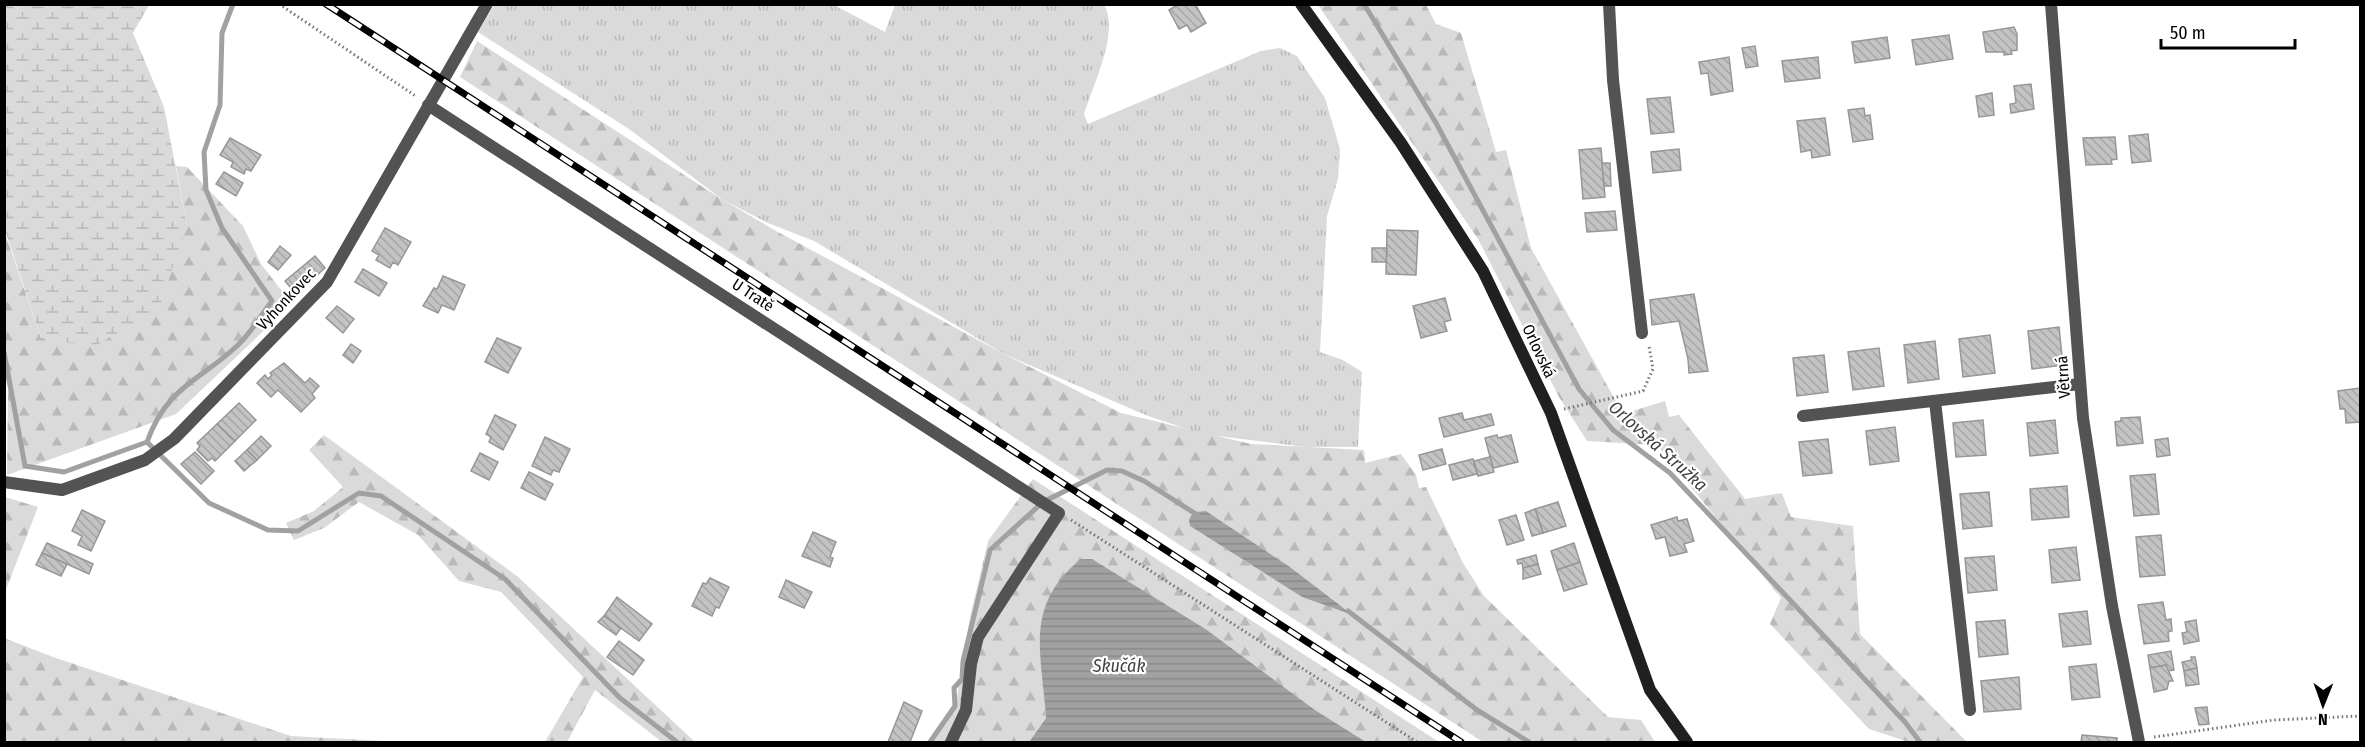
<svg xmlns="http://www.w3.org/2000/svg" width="2365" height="747" font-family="'Fira Sans Condensed',sans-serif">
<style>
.grass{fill:url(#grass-tufts)}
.forest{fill:url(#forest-firs);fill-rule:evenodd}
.wetland{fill:url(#wetland-marsh)}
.water{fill:url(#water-rules)}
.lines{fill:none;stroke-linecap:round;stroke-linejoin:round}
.stream{stroke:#a1a1a1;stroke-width:5}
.building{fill:url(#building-back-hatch);stroke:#979797;stroke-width:1.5}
.path{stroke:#757575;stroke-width:3;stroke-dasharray:1.5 3;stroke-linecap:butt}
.minor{stroke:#535353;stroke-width:12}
.secondary{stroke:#202020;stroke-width:12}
.rail-casing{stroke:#000;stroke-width:7}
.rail{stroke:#fff;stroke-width:4.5;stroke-dasharray:14;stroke-linecap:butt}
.labels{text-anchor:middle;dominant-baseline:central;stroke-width:4.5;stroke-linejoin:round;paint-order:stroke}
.street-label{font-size:16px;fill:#000;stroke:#fff}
.water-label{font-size:18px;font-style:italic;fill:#424242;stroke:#fff}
</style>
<defs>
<pattern id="grass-tufts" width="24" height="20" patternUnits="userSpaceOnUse" patternTransform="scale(1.5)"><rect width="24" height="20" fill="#dadada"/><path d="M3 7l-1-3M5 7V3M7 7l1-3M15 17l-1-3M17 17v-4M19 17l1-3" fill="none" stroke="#b9b9b9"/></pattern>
<pattern id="forest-firs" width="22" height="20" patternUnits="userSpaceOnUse" patternTransform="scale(1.5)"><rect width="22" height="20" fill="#dadada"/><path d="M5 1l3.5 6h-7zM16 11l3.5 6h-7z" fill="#b9b9b9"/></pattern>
<pattern id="wetland-marsh" width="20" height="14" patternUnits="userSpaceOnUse" patternTransform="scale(1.5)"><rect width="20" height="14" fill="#dadada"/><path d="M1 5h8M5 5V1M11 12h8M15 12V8" fill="none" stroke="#b9b9b9"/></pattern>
<pattern id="water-rules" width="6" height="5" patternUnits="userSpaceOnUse" patternTransform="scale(1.5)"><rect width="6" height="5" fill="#a1a1a1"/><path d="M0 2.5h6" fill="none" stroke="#898989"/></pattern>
<pattern id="building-back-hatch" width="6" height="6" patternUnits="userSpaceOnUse" patternTransform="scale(1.5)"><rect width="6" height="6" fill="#c3c3c3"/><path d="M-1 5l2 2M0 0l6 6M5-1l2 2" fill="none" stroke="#a6a6a6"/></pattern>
</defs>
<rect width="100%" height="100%" fill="#fff"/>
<path class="grass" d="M495 4 834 5 885 32 895 5H1104C1120 31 1093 85 1084 114L1088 124 1261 51 1280 48 1297 56 1325 98 1340 149 1338 179 1327 216 1320 352 1343 360 1362 372 1358 447H1305L1202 434 1148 416 1004 354 814 241 768 223 723 200 629 129 478 32Z"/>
<g class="forest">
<path d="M1318 5H1426L1436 24 1461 33 1496 152 1506 150 1531 248 1623 414 1665 401 1669 417 1679 415 1745 499 1782 493 1791 517 1853 526 1860 634 1967 742H1909L1869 729 1770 624 1781 598 1657 445 1587 441 1559 397 1478 239Z"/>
<path d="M477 41 723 200 778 232 1004 354 1121 413 1251 444 1364 450 1365 463 1401 454 1416 475 1419 488 1426 487 1463 563 1484 596 1608 717 1641 720 1655 742H1483L460 77ZM1206 511 1290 567 1351 613 1302 597 1190 526 1193 512Z"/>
<path d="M176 166 187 167 243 226 261 264 292 304 176 414 7 475 8 388 4 374V230L41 338 187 225Z"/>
<path d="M324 435 517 576 695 742H662L595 690 567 742H545L583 677 501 592 459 581 418 535 359 502 324 528 294 540 286 523 314 511 343 487 309 450Z"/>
<path d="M1033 479 1439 742H1366L1315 710 1207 630 1045 695 1046 718 1029 742H928L956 704 970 617 988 541Z"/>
<path d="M5 497 38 507 5 592 4 497Z"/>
<path d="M4 638 53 657 291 736 403 742H5Z"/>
</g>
<path class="wetland" d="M4 5H149L133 33 164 107 187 225 159 308 94 347 41 338 5 230Z"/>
<g class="water">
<path d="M1206 511 1290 567 1353 615 1302 597 1190 526 1189 520 1193 512Z"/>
<path d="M1081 559H1092L1207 630 1315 710 1366 742H1029L1046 718C1042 653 1023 606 1081 559Z"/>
</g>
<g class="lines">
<g class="stream">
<path d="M233 4 222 33 220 105 204 152 206 190 222 228 272 301C261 315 251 333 238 345 200 381 167 386 147 442L209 503 268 530 298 531 359 493 381 496 505 579 620 698 677 742"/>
<path d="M1364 4 1436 123 1579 389 1613 430 1670 473 1905 722 1920 742"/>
<path d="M4 352 25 466 64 472 147 442"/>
<path d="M1348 611 1477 710 1529 742"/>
<path d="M930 742 955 706 954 688 962 679 963 661 990 550 1043 502 1107 470 1122 471 1144 481 1199 516"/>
</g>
</g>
<g class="building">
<path d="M1179 4H1195L1206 23 1191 32 1187 25 1179 29 1169 10Z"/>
<path d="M2014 27 2017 34V50L2011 51 2012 54 2004 55V52H1986L1983 32Z"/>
<path d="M1949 35 1953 59 1916 65 1912 40Z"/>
<path d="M1887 37 1890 58 1855 63 1852 42Z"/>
<path d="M1755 46 1758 66 1746 68 1742 48Z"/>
<path d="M1729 57 1733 91 1711 95 1708 73 1701 74 1699 62Z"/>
<path d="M1818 57 1820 78 1785 82 1782 61Z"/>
<path d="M2031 84 2034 109 2011 113 2010 104 2016 103 2014 86Z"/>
<path d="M1992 93 1994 115 1979 117 1976 96Z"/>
<path d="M1670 97 1674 132 1651 134 1647 99Z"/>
<path d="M1864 108 1865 116 1870 115 1873 139 1853 142 1848 110Z"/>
<path d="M1825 118 1830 155 1812 158 1811 150 1801 152 1797 121Z"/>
<path d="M2148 134 2151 161 2132 163 2129 136Z"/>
<path d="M2115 137 2117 159 2111 160 2112 164 2086 165 2083 138Z"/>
<path d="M230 138 261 155 251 171 246 169 244 174 231 167 233 162 220 155Z"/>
<path d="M1601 148 1605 197 1583 199 1579 150Z"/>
<path d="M1679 149 1681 170 1653 173 1651 152Z"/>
<path d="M1602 163H1610L1611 186H1604Z"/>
<path d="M224 172 243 183 236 196 216 184Z"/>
<path d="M1615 211 1617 230 1587 232 1585 213Z"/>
<path d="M385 228 411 242 398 265 393 262 390 268 376 260 379 255 372 251Z"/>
<path d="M1387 230 1418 231 1416 275 1386 274Z"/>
<path d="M280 246 291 255 278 270 268 262Z"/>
<path d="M1372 248H1387L1386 262H1372Z"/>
<path d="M315 256 325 268 296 294 285 281Z"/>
<path d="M363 269 387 283 379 296 355 282Z"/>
<path d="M443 276 465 285 454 310 442 305 438 313 423 306 434 288 437 289Z"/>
<path d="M1694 294 1708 371 1689 373 1688 359 1679 321 1652 325 1650 300Z"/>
<path d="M1445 298 1451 320 1444 322 1447 331 1421 338 1413 306Z"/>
<path d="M337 306 354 319 343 333 326 318Z"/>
<path d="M2059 327 2063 365 2032 369 2028 331Z"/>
<path d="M1990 335 1995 373 1963 377 1959 339Z"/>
<path d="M497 338 521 348 508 373 485 362Z"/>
<path d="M1935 341 1939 379 1908 383 1904 345Z"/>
<path d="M351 344 361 351 353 363 343 355Z"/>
<path d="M1879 348 1884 386 1853 390 1848 352Z"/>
<path d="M1824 355 1828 392 1797 396 1793 358Z"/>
<path d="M284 363 305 383 310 378 319 386 312 394 315 398 301 412 278 390 271 397 257 383 265 375 268 379 272 375 270 373Z"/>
<path d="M2360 388V422L2346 423 2345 409H2340L2338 391Z"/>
<path d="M239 403 256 420 235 441 217 424Z"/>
<path d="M1462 413 1464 420 1491 414 1494 425 1444 437 1439 418Z"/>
<path d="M495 415 516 425 503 450 489 442 491 437 486 434Z"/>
<path d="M2140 417 2143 443 2117 446 2115 422 2121 421V418Z"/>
<path d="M1983 420 1986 455 1956 457 1953 423Z"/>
<path d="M2055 420 2058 453 2030 456 2027 423Z"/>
<path d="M217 424 235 441 215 461 212 458 208 461 197 450 200 446 197 443Z"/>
<path d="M1895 427 1899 461 1870 465 1866 431Z"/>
<path d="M1497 435 1498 438 1511 435 1518 462 1493 468 1485 438Z"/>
<path d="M261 436 271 446 257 460 247 450Z"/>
<path d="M545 437 570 449 559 472 553 470 551 475 532 466Z"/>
<path d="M2168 438 2170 455 2157 457 2155 440Z"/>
<path d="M1828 439 1832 473 1803 476 1799 442Z"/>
<path d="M1442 449 1446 464 1423 470 1419 455Z"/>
<path d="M247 450 257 460 244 471 235 461Z"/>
<path d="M195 452 214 471 201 484 181 464Z"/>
<path d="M480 453 498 462 489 480 471 471Z"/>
<path d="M1490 457 1494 472 1478 476 1474 461Z"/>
<path d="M1473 459 1477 474 1453 480 1449 465Z"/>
<path d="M529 472 553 484 545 500 521 488Z"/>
<path d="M2155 474 2159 514 2134 516 2130 476Z"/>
<path d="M2067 486 2069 517 2032 520 2030 489Z"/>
<path d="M1989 492 1992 526 1963 529 1960 494Z"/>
<path d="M1558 502 1566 526 1543 533 1535 509Z"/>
<path d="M1535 509 1543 533 1532 536 1525 513Z"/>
<path d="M82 510 105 521 91 551 78 545 82 536 72 531Z"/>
<path d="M1516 515 1524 540 1507 545 1499 520Z"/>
<path d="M1677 517 1678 521 1687 519 1694 541 1684 544 1687 552 1670 556 1665 537 1656 539 1651 525Z"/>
<path d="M813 532 836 542 830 557 833 558 830 567 802 556Z"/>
<path d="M2161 535 2165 575 2140 577 2136 537Z"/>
<path d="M47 543 93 564 89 574 42 553Z"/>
<path d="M1574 543 1580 562 1557 570 1551 551Z"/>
<path d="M2076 547 2080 580 2052 583 2049 550Z"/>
<path d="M42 553 67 564 61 576 36 565Z"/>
<path d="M1536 555 1538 564 1523 568 1522 563 1518 564 1517 560Z"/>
<path d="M1994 556 1997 590 1968 593 1965 558Z"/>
<path d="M1580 562 1587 584 1564 591 1557 570Z"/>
<path d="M1538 564 1541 574 1523 579V568Z"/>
<path d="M710 578 729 587 719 608 716 607 712 616 692 606 703 583 706 584Z"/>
<path d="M786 580 812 592 804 608 779 597Z"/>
<path d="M617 597 652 624 639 641 604 616Z"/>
<path d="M2163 602 2166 620 2171 619 2172 631 2168 632 2169 641 2144 644 2138 605Z"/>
<path d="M2087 611 2091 644 2063 647 2059 614Z"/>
<path d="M604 616 621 628 616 635 598 622Z"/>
<path d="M2005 620 2008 654 1979 657 1976 622Z"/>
<path d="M2196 620 2199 641 2184 644 2182 633 2187 632 2185 622Z"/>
<path d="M619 641 644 660 633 675 607 657Z"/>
<path d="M2171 651 2174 670 2167 671 2166 665 2150 668 2148 655Z"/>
<path d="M2191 657H2195L2197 668 2184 671 2182 662 2192 660Z"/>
<path d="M2096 664 2100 697 2072 700 2069 667Z"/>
<path d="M2166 665 2173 681H2169L2167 689 2154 692 2150 668Z"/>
<path d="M2197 668 2199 684 2186 686 2184 671Z"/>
<path d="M2019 677 2021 709 1984 712 1981 681Z"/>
<path d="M904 702 922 711 910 742H888Z"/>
<path d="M2207 707 2209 724 2199 725 2195 708Z"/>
<path d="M2082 735 2117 738V742H2081Z"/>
</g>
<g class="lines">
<g class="path">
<path d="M279 4 417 97"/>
<path d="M1564 409 1643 391 1653 369 1649 346"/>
<path d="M1071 520 1417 742"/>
<path d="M2154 737 2274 720 2360 716"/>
</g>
<g class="minor">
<path d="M1609 4 1613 80 1642 333"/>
<path d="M2051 4 2083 418 2112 606 2139 742"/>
<path d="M428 105 1059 513 978 637 971 664 966 710 951 742"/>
<path d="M1935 401 1970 710"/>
<path d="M1803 416 2080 384"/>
<path d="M4 482 62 490 145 460 174 439 327 282 487 4"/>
</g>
<path class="secondary" d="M1301 4 1401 143 1483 271 1551 413 1650 690 1687 742"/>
<g class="rail-casing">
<path id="rail" d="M326 4 1461 742"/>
</g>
<use href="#rail" class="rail"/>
</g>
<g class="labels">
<g class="street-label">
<text transform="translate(753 295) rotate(33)">U Tratě</text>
<text transform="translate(286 299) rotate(-47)">Vyhonkovec</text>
<text transform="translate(1539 351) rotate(65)">Orlovská</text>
<text transform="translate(2063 377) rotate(-94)">Větrná</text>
</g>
<g class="water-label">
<text transform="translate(1658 446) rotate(42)">Orlovská Stružka</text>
<text x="1119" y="666">Skučák</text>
</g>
</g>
<rect width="2365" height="747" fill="none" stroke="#000000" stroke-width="12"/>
<g transform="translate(2323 705) rotate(181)" stroke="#ffffff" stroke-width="4.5" paint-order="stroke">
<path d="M0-4.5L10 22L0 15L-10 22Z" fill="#000000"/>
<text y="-9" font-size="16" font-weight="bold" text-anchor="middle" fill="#000000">N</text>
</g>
<path d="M2161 39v9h134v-9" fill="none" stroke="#000000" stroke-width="3"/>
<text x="2170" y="39" font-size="18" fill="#000000" stroke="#ffffff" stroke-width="4.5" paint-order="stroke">50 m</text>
</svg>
